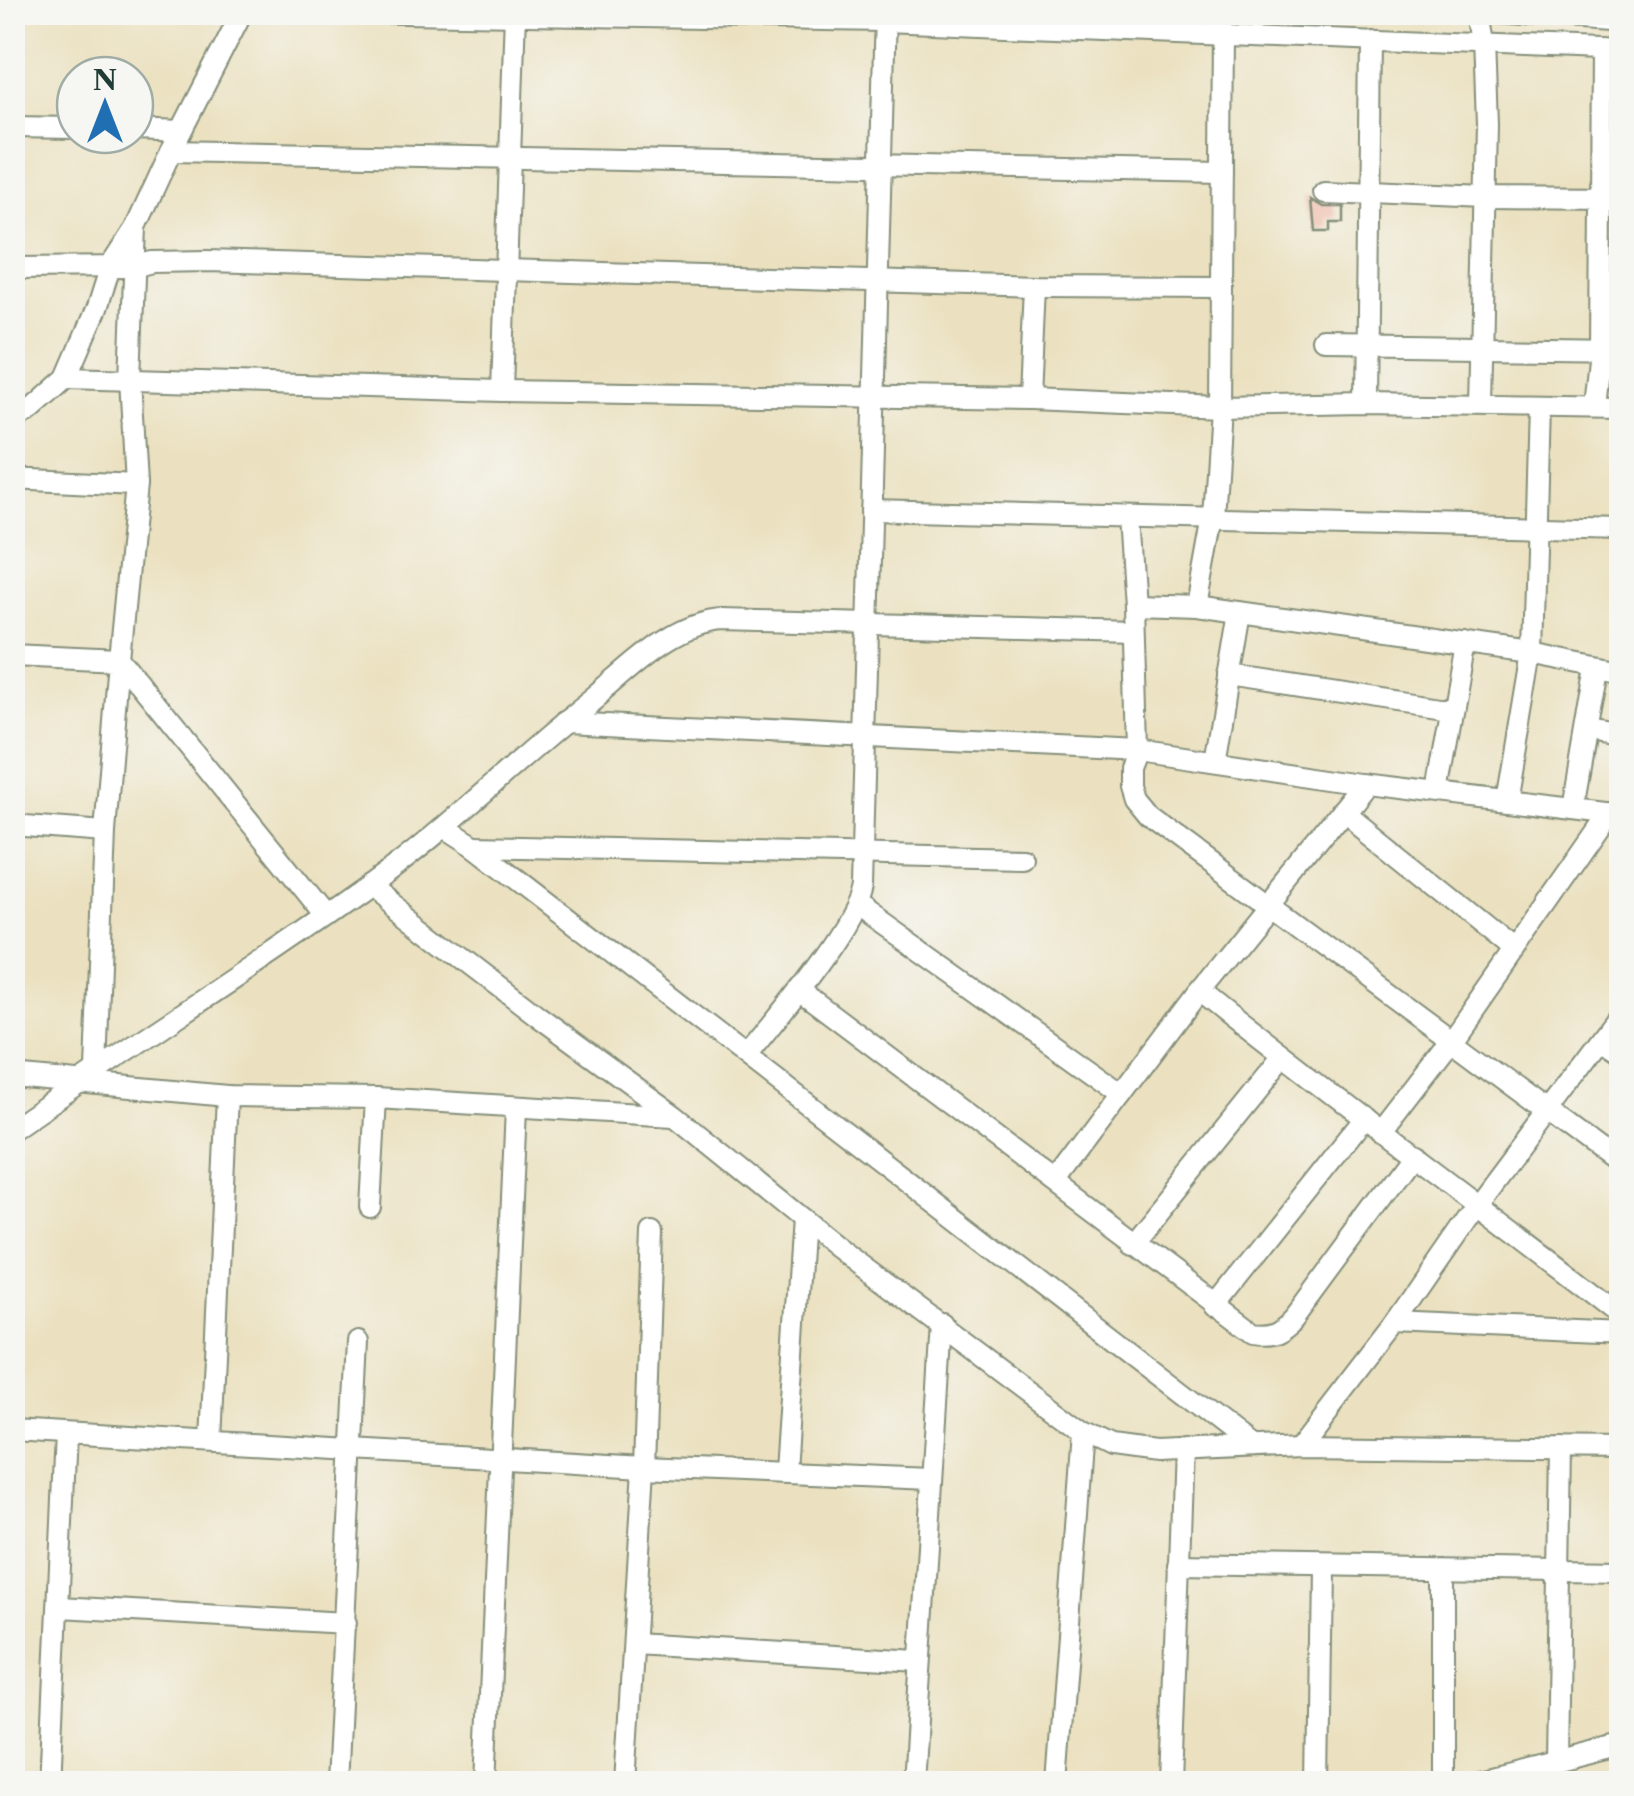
<svg xmlns="http://www.w3.org/2000/svg" width="1634" height="1796" font-family="'Libre Caslon Text',serif">
<style>
.building{fill:#ea987e}
.lines{fill:none;stroke-linecap:round;stroke-linejoin:round}
.minor-casing{stroke:#858f7a;stroke-width:24}
.minor{stroke:#fff;stroke-width:20}
</style>
<rect width="100%" height="100%" fill="#f6f6f2"/>
<filter id="ink" filterUnits="userSpaceOnUse"><feTurbulence type="fractalNoise" baseFrequency=".01" numOctaves="2"/><feDisplacementMap in="SourceGraphic" scale="20" xChannelSelector="R" yChannelSelector="G"/><feConvolveMatrix kernelMatrix="1 2 1 2 8 2 1 2 1" color-interpolation-filters="sRGB"/></filter>
<filter id="wash" filterUnits="userSpaceOnUse"><feTurbulence type="fractalNoise" baseFrequency=".0048" numOctaves="4" result="noise"/><feDisplacementMap in="SourceGraphic" scale="40" xChannelSelector="R" yChannelSelector="G"/><feGaussianBlur stdDeviation="2.25" result="paint"/><feColorMatrix in="noise" values="0 0 0 0 0 0 0 0 0 0 0 0 0 0 0 0 0 1.4 0 .05"/><feComposite in="paint" operator="in"/></filter>
<g filter="url(#wash)">
<rect width="100%" height="100%" fill="#ebe1c0"/>
<g id="blocks">
<path class="building" d="M1310 197 1321 204H1340V222H1328V231H1313Z"/>
</g>
</g>
<g filter="url(#ink)">
<use href="#blocks" fill-opacity="0" stroke="#858f7a" stroke-width="2.5"/>
<g class="lines">
<g class="minor-casing">
<g id="minor">
<path d="M348 12 884 21 1622 51"/>
<path d="M1479 12 1484 44 1487 124 1481 405"/>
<path d="M1481 12 1622 22"/>
<path d="M12 127 75 128"/>
<path d="M135 129 181 131"/>
<path d="M171 151 1222 172"/>
<path d="M1323 190 1486 197 1622 198"/>
<path d="M136 227 130 379 136 485 119 660 326 916"/>
<path d="M12 268 133 267 152 262 207 261 1034 286 1219 287"/>
<path d="M1326 345 1622 349"/>
<path d="M67 378 502 391 1029 399 1220 407 1366 404 1622 408"/>
<path d="M502 391 515 12"/>
<path d="M1029 399 1034 286"/>
<path d="M1366 404 1370 40"/>
<path d="M1594 407 1600 349 1602 51"/>
<path d="M12 420 30 411 67 378 97 308 110 267 136 227 171 151 242 12"/>
<path d="M12 479 136 485"/>
<path d="M871 510 1622 529"/>
<path d="M1127 517 1133 604 1137 750 1130 768V786L1134 799 1148 816 1622 1167"/>
<path d="M1133 604 1197 606 1532 653 1622 671"/>
<path d="M1197 606 1213 518 1220 407 1223 35 1218 12"/>
<path d="M12 655 119 660 105 832 96 1070"/>
<path d="M1229 675 1452 709"/>
<path d="M564 722 1137 750 1366 784 1622 815"/>
<path d="M1588 730 1622 736"/>
<path d="M1215 761 1240 612"/>
<path d="M1439 792 1465 643"/>
<path d="M1507 801 1532 653 1539 408"/>
<path d="M1573 809 1597 668"/>
<path d="M1343 812 1514 950"/>
<path d="M12 825 105 832"/>
<path d="M446 828 474 846 1251 1447"/>
<path d="M474 846 1022 858"/>
<path d="M369 886 538 1016 675 1116 843 1252 1083 1432 1111 1446 1155 1452 1301 1445 1622 1449"/>
<path d="M857 905 1122 1094"/>
<path d="M799 990 1253 1332C1272 1335 1280 1330 1294 1316L1413 1155"/>
<path d="M1199 991C1337 1103 1482 1206 1622 1316"/>
<path d="M1602 1039 1622 1052"/>
<path d="M746 1056C774 1021 855 927 861 887L885 12"/>
<path d="M12 1076 227 1096 376 1098 673 1116"/>
<path d="M12 1129C130 1046 252 970 369 886 448 830 514 761 590 702 629 671 671 623 722 620L1133 631"/>
<path d="M1381 1132 1451 1041 1610 813"/>
<path d="M1056 1182 1199 991 1366 784"/>
<path d="M370 1207 376 1098"/>
<path d="M1133 1244 1282 1059"/>
<path d="M1215 1306 1364 1119"/>
<path d="M1395 1323 1622 1333"/>
<path d="M12 1430 644 1467 931 1479"/>
<path d="M211 1441 227 1096"/>
<path d="M1301 1445 1395 1323 1478 1203 1622 1011"/>
<path d="M785 1471 802 1219"/>
<path d="M1178 1564 1622 1571"/>
<path d="M60 1607 346 1623"/>
<path d="M634 1644 919 1661"/>
<path d="M1556 1763 1561 1448"/>
<path d="M12 1783 16 1784"/>
<path d="M50 1784 66 1434"/>
<path d="M336 1784 358 1342"/>
<path d="M486 1784 516 1108"/>
<path d="M625 1784 644 1467 652 1233"/>
<path d="M913 1784 942 1324"/>
<path d="M1057 1784 1083 1432"/>
<path d="M1171 1784 1183 1450"/>
<path d="M1318 1784 1321 1568"/>
<path d="M1443 1784V1570"/>
<path d="M1468 1784 1622 1745"/>
</g>
</g>
<use href="#minor" class="minor"/>
</g>
</g>
<rect width="1634" height="1796" fill="none" stroke="#f6f6f2" stroke-width="50"/>
<g transform="translate(105 105)"><circle r="48" fill="#f6f6f2" stroke="#a0aca6" stroke-width="2.5"/>
<path d="M0-8L18 38L0 25L-18 38Z" fill="#1f6fb2"/>
<text y="-15" font-size="28" font-weight="bold" text-anchor="middle" fill="#1f3d34">N</text>
</g>
</svg>
